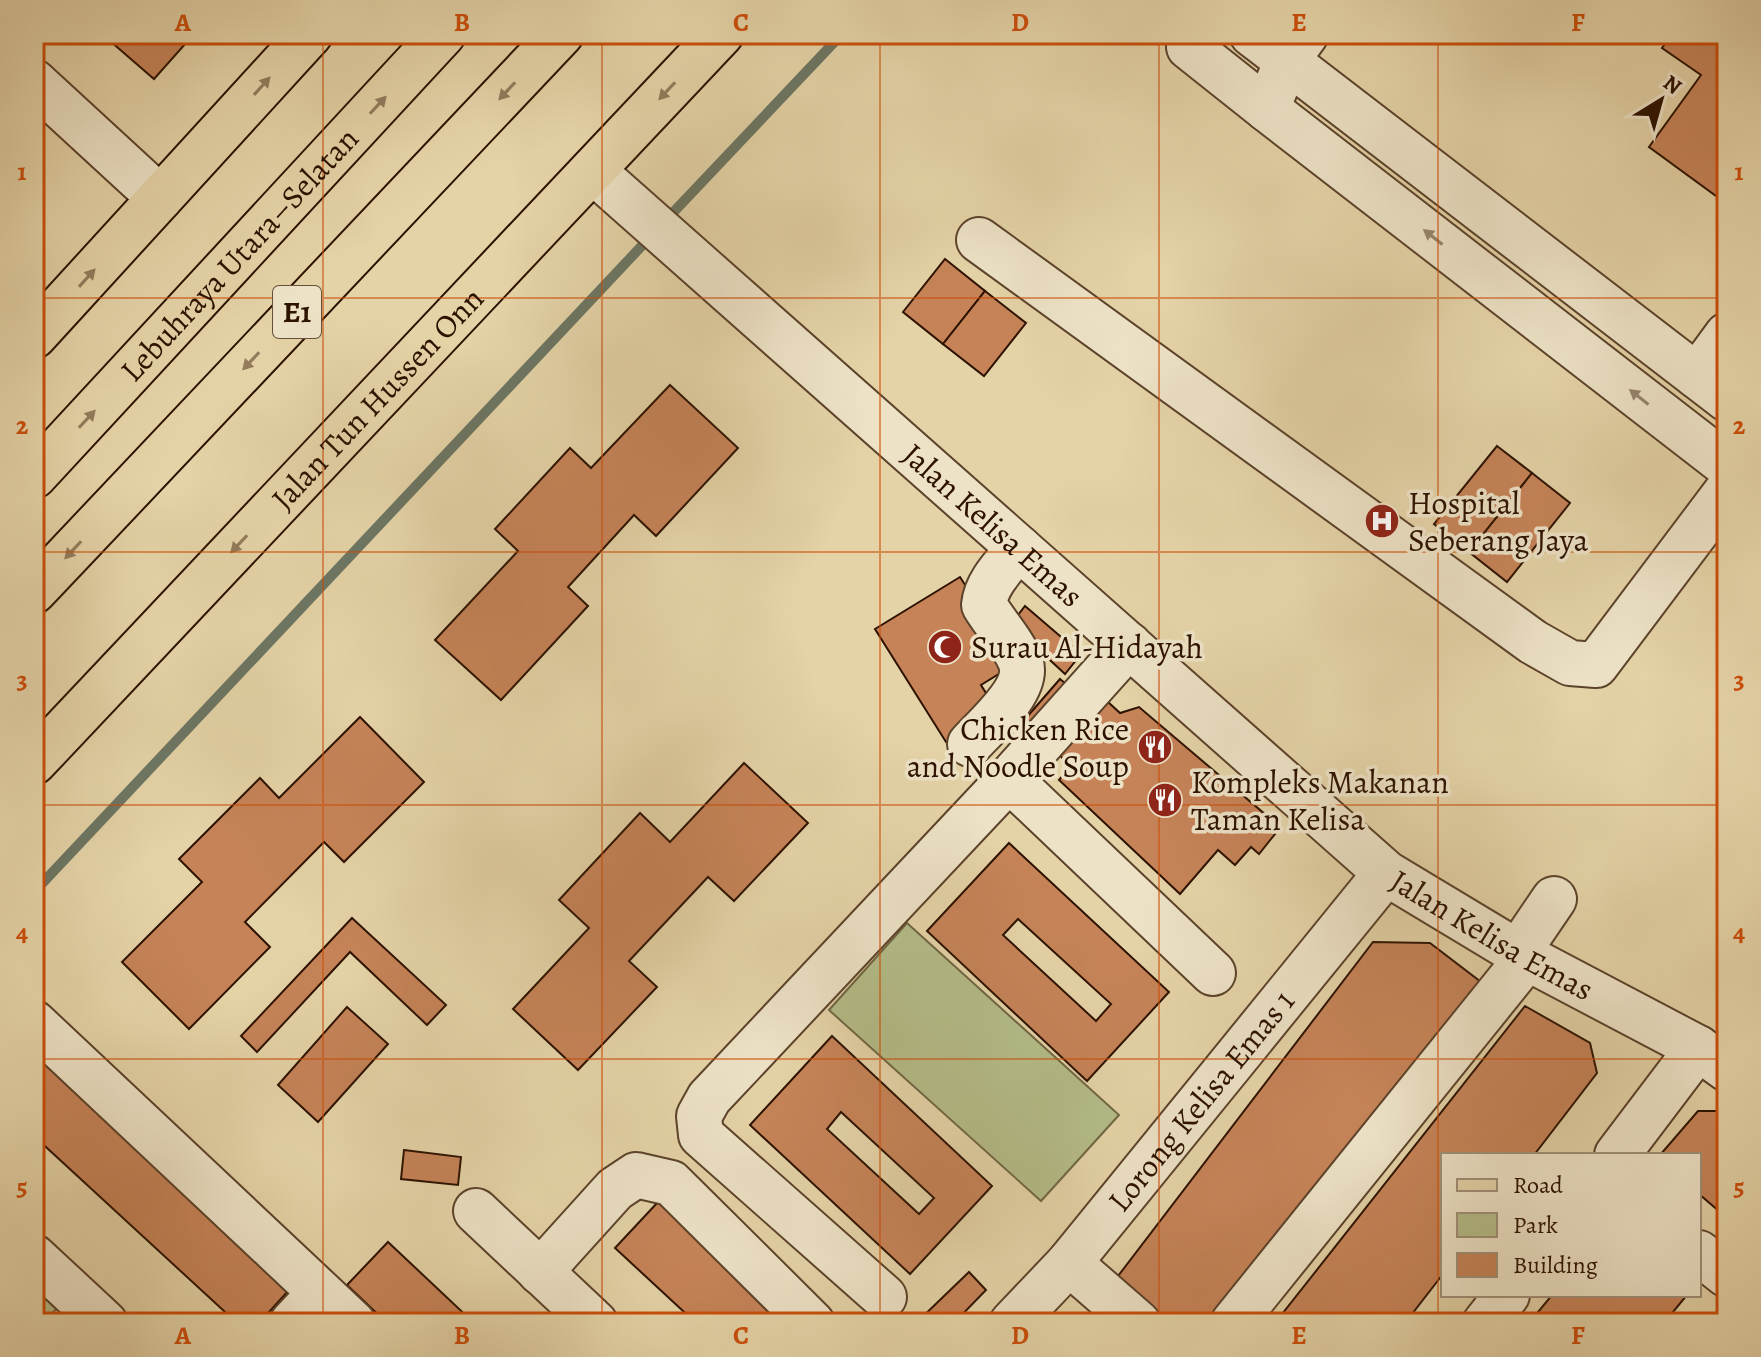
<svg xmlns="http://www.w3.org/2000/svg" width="1761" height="1357" font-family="Alegreya,serif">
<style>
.green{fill:#b4bc88;stroke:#706744;stroke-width:2}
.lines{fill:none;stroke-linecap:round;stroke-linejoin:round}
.stream{stroke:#6c7663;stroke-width:10}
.building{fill:#c68358;stroke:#2d1200;stroke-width:2;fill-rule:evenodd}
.minor-casing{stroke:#5b422a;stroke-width:48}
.major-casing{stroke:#2d1200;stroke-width:48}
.highway-casing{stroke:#2d1200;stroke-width:48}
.minor{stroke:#ede2c6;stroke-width:44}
.major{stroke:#e4d3a7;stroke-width:44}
.highway{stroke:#e4d3a7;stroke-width:44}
.oneway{fill:#927c5c}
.oneway2{fill:#97846d}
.grid{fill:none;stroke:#cc4e0a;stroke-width:2;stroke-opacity:0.55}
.labels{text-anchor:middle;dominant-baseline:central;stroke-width:7;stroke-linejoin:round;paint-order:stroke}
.shield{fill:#ede2c6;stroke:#67503b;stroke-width:2}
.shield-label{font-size:30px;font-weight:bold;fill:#2d1200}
.street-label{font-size:32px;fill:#2d1200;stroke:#ede2c6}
.poi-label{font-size:32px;fill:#2d1200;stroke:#ede2c6;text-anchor:start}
.neatline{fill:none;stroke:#cc4e0a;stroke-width:3}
.grid-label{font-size:26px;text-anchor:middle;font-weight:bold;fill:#cc4e0a}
</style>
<rect width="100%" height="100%" fill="#e4d3a7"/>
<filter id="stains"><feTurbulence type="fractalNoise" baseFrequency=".0025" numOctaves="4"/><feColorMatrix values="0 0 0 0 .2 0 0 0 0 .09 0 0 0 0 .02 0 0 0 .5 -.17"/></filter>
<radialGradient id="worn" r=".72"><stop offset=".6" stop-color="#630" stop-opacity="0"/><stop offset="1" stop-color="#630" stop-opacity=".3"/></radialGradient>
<g class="green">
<path d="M907 923 1119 1115 1041 1201 829 1010Z"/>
<path d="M34 1274 63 1301 44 1323H34Z"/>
</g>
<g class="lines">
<g class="stream">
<path d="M666 220 842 34"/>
<path d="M34 892 652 235"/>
</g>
</g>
<g class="building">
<path d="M102 34H194L154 79Z"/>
<path d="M1672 34H1727V204L1649 147 1701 75 1662 48Z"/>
<path d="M945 259 985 291 943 344 903 312Z"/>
<path d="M985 291 1026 323 984 376 943 344Z"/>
<path d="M670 385 738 448 656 536 634 515 568 587 588 606 501 700 435 640 518 551 495 529 570 448 591 468Z"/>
<path d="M1497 446 1532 473 1469 552 1434 524Z"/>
<path d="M1532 473 1570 503 1507 582 1469 552Z"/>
<path d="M960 577 1015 664 981 685 997 711 946 742 875 629Z"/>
<path d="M1025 606 1074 648 1077 659 1065 674 1011 624Z"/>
<path d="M1060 679 1072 689 1030 735 1019 726Z"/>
<path d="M1107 701 1120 713 1139 707 1273 821 1267 827 1275 834 1259 854 1251 847 1235 865 1218 850 1180 894 1059 780 1071 766 1058 754Z"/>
<path d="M360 717 424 782 344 862 324 842 245 922 270 947 189 1029 122 962 202 882 179 859 260 778 279 798Z"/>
<path d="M744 763 808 823 734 901 708 877 629 961 657 987 578 1070 513 1009 589 928 559 900 640 813 670 842Z"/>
<path d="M1009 843 1169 992 1087 1081 927 931ZM1018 919 1111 1004 1096 1021 1003 935Z"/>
<path d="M352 918 446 1005 427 1025 350 952 257 1052 241 1036Z"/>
<path d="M1373 942 1430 943 1481 982 1221 1323H1172L1115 1280Z"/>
<path d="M1525 1006 1590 1043 1597 1073 1534 1155H1443V1274L1405 1323H1275Z"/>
<path d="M347 1007 388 1044 318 1122 278 1085Z"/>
<path d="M832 1036 992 1186 910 1274 750 1125ZM841 1112 934 1198 919 1214 827 1129Z"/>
<path d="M34 1054 290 1289 259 1323H237L34 1136Z"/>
<path d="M1698 1111H1727V1218L1699 1194V1155H1660Z"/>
<path d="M404 1150 461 1157 458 1185 401 1179Z"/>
<path d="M658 1202 788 1323H696L615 1248Z"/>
<path d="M388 1242 474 1323H387L347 1285Z"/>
<path d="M969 1272 986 1290 954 1323H916Z"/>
<path d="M1552 1295H1687L1664 1323H1529Z"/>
<path d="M1094 1310 1109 1323H1083Z"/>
</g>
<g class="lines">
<g class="minor-casing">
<g id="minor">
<path d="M1252 34 1727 399"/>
<path d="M1306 34 1287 60 1267 109 1727 465"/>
<path d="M1189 47 1267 109"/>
<path d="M34 82 160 198"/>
<path id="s1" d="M593 171 1386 873 1527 958 1698 1048 1727 1069"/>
<path d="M979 240 1533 642 1570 663 1596 665 1727 491"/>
<path d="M1697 376 1727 335"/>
<path d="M970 744C987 725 1029 690 1021 663 1015 645 994 622 984 605 986 583 1005 565 1019 548"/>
<path d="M1009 779 1213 973"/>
<path d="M1518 952 1554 899"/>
<path d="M34 1023 353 1323"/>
<path d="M1617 1155 1698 1048"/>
<path d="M476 1211 595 1323"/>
<path d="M1699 1253 1727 1275"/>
<path d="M34 1257 105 1323"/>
<path d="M1069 1263 1138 1323"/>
<path d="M540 1272 615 1189 636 1175 671 1183 812 1323"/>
<path d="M884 1297 701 1135 699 1116 709 1098 1009 779 1129 645"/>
<path d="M292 1323 320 1293"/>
<path id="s2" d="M1012 1323 1069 1263 1386 873"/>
<path d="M1233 1323 1527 958"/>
<path d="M1485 1323 1507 1295"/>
</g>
</g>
<g class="major-casing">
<g id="major">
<path d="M34 336 310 34"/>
<path id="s3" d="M34 762 721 34"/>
</g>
</g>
<g class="highway-casing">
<g id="highway">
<path id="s4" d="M34 476 443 34"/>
<path d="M34 591 561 34"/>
</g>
</g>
<use href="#minor" class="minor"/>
<use href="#major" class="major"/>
<use href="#highway" class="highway"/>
</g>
<defs><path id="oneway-solid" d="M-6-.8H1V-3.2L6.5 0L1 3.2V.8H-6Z" transform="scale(2)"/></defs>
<g class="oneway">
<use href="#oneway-solid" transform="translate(262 86) rotate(-48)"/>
<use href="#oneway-solid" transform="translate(507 91) rotate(133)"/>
<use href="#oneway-solid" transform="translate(667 91) rotate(133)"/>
<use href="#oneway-solid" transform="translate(378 105) rotate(-47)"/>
<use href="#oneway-solid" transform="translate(87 278) rotate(-48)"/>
<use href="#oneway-solid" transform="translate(251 361) rotate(133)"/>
<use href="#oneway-solid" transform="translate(87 419) rotate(-47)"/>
<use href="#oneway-solid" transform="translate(239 544) rotate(133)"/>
<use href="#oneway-solid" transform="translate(73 550) rotate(133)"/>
</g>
<g class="oneway2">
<use href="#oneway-solid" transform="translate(1433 237) rotate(-142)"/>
<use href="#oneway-solid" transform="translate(1639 397) rotate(-142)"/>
</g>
<path class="grid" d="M323 34V1323M602 34V1323M880 34V1323M1159 34V1323M1438 34V1323M34 298H1727M34 552H1727M34 805H1727M34 1059H1727"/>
<defs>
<g id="hospital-disc" transform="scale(1.8)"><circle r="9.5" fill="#8f2418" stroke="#ede2c6"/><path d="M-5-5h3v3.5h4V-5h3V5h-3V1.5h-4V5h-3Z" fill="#fff"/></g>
<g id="mosque-disc" transform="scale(1.8)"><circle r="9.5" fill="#8f2418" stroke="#ede2c6"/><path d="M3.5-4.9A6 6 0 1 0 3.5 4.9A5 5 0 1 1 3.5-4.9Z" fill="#fff"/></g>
<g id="restaurant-disc" transform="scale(1.8)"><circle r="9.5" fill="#8f2418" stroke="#ede2c6"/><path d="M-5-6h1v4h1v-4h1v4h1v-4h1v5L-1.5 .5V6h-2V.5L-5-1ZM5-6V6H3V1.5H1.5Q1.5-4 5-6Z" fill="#fff"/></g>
</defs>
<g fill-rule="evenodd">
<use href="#hospital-disc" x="1382" y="521"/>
<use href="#mosque-disc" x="945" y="647"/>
<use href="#restaurant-disc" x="1155" y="747"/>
<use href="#restaurant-disc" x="1165" y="800"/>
</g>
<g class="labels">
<rect class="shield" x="273" y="286" width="48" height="52" rx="6"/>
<g class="shield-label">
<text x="297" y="312">E1</text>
</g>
<g class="street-label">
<text stroke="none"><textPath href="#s4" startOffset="302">Lebuhraya Utara–Selatan</textPath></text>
<text stroke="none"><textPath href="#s3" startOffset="500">Jalan Tun Hussen Onn</textPath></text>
<text stroke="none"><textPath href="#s1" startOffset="534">Jalan Kelisa Emas</textPath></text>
<text stroke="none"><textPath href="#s1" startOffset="1182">Jalan Kelisa Emas</textPath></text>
<text stroke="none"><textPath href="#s2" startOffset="292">Lorong Kelisa Emas 1</textPath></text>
</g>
<g class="poi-label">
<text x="1408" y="503">Hospital<tspan x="1408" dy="37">Seberang Jaya</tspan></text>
<text x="971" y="647">Surau Al-Hidayah</text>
<text x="1129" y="729" text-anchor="end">Chicken Rice<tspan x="1129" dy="37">and Noodle Soup</tspan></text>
<text x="1191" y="782">Kompleks Makanan<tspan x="1191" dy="37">Taman Kelisa</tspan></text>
</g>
</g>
<rect width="1761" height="1357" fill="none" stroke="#e4d3a7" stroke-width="88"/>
<rect x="1441" y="1153" width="260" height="144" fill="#ede2c6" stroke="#a08f77" stroke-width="2"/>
<rect x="1457" y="1179" width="40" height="12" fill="#e4d3a7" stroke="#a08f77" stroke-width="2"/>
<text x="1513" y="1193" font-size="24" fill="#2d1200">Road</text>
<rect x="1457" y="1213" width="40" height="24" fill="#b4bc88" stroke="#a08f77" stroke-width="2"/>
<text x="1513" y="1233" font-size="24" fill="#2d1200">Park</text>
<rect x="1457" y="1253" width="40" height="24" fill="#c68358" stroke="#a08f77" stroke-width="2"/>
<text x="1513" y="1273" font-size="24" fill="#2d1200">Building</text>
<g transform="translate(1661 100) rotate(37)" stroke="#ede2c6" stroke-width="6" paint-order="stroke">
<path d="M0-6L14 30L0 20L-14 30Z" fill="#2d1200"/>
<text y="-12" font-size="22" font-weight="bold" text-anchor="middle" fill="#2d1200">N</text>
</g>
<rect x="44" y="44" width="1673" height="1269" class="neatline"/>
<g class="grid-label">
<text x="183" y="31">A</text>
<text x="462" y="31">B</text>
<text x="741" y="31">C</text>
<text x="1020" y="31">D</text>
<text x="1299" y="31">E</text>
<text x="1578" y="31">F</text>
<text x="22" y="180">1</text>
<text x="1739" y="180">1</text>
<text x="22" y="434">2</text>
<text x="1739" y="434">2</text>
<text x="22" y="688">3</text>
<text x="1739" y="688">3</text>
<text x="22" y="941">4</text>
<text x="1739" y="941">4</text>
<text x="22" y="1195">5</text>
<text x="1739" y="1195">5</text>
<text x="183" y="1344">A</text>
<text x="462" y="1344">B</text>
<text x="741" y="1344">C</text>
<text x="1020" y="1344">D</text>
<text x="1299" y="1344">E</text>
<text x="1578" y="1344">F</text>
</g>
<rect width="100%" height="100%" filter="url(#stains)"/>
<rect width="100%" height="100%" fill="url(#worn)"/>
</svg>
